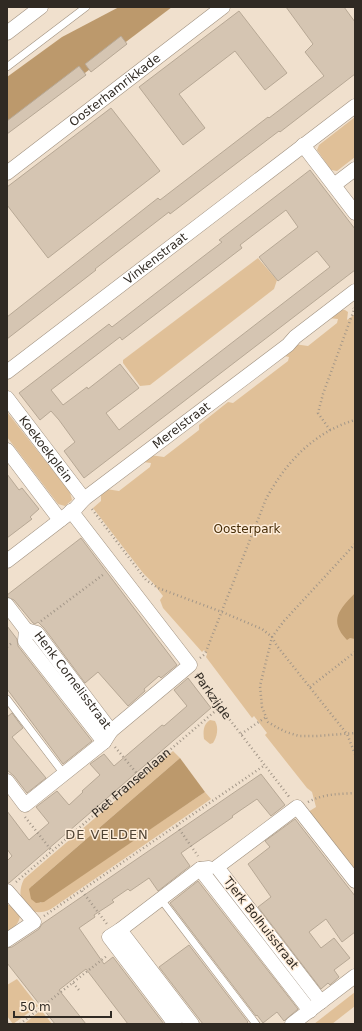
<svg xmlns="http://www.w3.org/2000/svg" width="362" height="1031" font-family="'DejaVu Sans',sans-serif">
<style>
.green{fill:#e0c098}
.water{fill:#bc996c}
.building{fill:#d5c5b2;stroke:#b7a895;fill-rule:evenodd}
.lines{fill:none;stroke-linecap:round;stroke-linejoin:round}
.lane-casing{stroke:#a19280;stroke-width:8}
.street-casing{stroke:#a19280;stroke-width:15}
.path{stroke:#a29688;stroke-width:2.5;stroke-dasharray:1 3;stroke-linecap:butt}
.lane{stroke:#fff;stroke-width:7}
.street{stroke:#fff;stroke-width:14}
.labels{text-anchor:middle;dominant-baseline:central;stroke-width:3;stroke-linejoin:round;paint-order:stroke}
.street-label{font-size:12px;fill:#302a23;stroke:#feedda}
.park-label{font-size:12px;fill:#492f09;stroke:#feedda}
.neighbourhood-label{font-size:13px;letter-spacing:1px;fill:#514434;stroke:#feedda}
</style>
<rect width="100%" height="100%" fill="#f0e0cd"/>
<g class="green">
<path d="M355 117V157L337 171 331 170 317 150 319 145Z"/>
<path d="M258 258 277 280 274 289 150 385 140 386 123 363V360Z"/>
<path d="M337 309 345 310 348 312 347 320 355 314V872L308 812 316 807 312 792 307 788 265 735 267 733 254 716 252 718 209 661 206 657 207 654 204 650 202 652 163 608 160 600 163 596 153 583 143 573 93 508 101 501V496L99 492 106 489 119 491 150 467 151 463 143 462 150 455 164 457 199 430V425L228 402 233 403 288 361 289 357 280 355 294 344 308 346 337 323 338 319 328 318Z"/>
<path d="M7 412 70 492 72 500 65 506 58 504 7 437Z"/>
<path d="M210 720 215 721C219 728 217 737 213 743L210 744 204 739C203 732 203 724 210 720Z"/>
<path d="M173 751 180 758 32 886 40 903 44 901 205 792 211 799 51 909C29 920 13 901 24 879Z"/>
<path d="M7 905H11L20 914C20 924 14 927 7 932Z"/>
<path d="M17 979 38 1006 13 1024 7 1016V985Z"/>
<path d="M355 992V1006L332 1024H314Z"/>
<path d="M41 1010 52 1024H24Z"/>
</g>
<g class="water">
<path d="M119 7H172L7 132V77L62 37Z"/>
<path d="M355 593V639L350 638 347 640C328 620 340 609 355 593Z"/>
<path d="M180 758 205 792 44 902 36 903 31 899 29 889 32 886Z"/>
</g>
<g class="building">
<path d="M286 7H344L355 22V74L280 132 279 131 170 214 169 212 95 269 96 270 7 339V317L158 198 160 200 268 117 269 118 324 76 305 52 313 44Z"/>
<path d="M239 11 287 73 265 90 235 51 179 94 205 128 183 145 139 87Z"/>
<path d="M121 36 127 44 91 72 85 64Z"/>
<path d="M79 66 86 75 7 134V121Z"/>
<path d="M111 108 160 171 48 258 7 205V187Z"/>
<path d="M310 170 355 229V270L84 478 64 451 75 442 59 420 51 411 40 420 19 393 109 324 112 327 222 242 219 240ZM286 210 298 227 259 257 266 266 278 281 317 251 330 267 119 430 106 413 139 388 120 364 88 389 87 387 63 405 51 390 120 337 122 340 208 274 242 248 240 245Z"/>
<path d="M7 474 19 490 22 488 39 509 30 517 32 519 7 538Z"/>
<path d="M81 538 177 665 161 678 159 676 144 689 145 691 128 706 98 672 85 683 44 628 38 622 35 624 33 623 14 600 7 597V595Z"/>
<path d="M7 626 17 639 18 646 92 741 63 764 7 689Z"/>
<path d="M188 678 211 708 9 883H7V861L12 856 7 849V811L29 840 49 823 36 807 57 791 69 805 83 792 82 791 100 775 90 764 104 754 114 766 162 725 164 726 187 706 174 690Z"/>
<path d="M12 713 23 728 12 737 46 778 27 793 14 776 7 770V717Z"/>
<path d="M261 774 285 805 271 816 257 799 232 816 233 817 181 853 190 866 158 891 149 878 130 891 128 889 112 900 114 902 94 915 95 917 79 928 104 964 113 957 164 1024H128L86 969 59 990 86 1024H55L7 963V948L12 947 39 929 42 924Z"/>
<path d="M295 819 355 896V932L342 942 326 919 309 932 321 948 334 938 350 958 334 970 339 977 330 985 328 983 321 989 258 907 271 897 248 864 270 847 265 841Z"/>
<path d="M198 881 298 1009 284 1021 277 1012 263 1023 257 1015 256 1016 170 903Z"/>
<path d="M189 945 248 1022 246 1024H203L159 967Z"/>
</g>
<g class="lines">
<g class="lane-casing">
<g id="lane">
<path d="M7 67 86 7"/>
<path d="M7 699 64 774"/>
<path d="M163 902 256 1024"/>
</g>
</g>
<g class="street-casing">
<g id="street">
<path d="M7 33 41 7"/>
<path d="M303 145 355 213"/>
<path id="s3" d="M7 173 223 7"/>
<path d="M334 185 355 169"/>
<path id="s4" d="M7 372 355 106"/>
<path id="s5" d="M7 398 84 499"/>
<path d="M7 450 60 520"/>
<path id="s6" d="M7 561 76 508 84 499 288 345 295 337 355 291"/>
<path id="s7" d="M7 605 26 630 37 633 111 731 190 665 71 511"/>
<path d="M26 630 25 641 104 742"/>
<path d="M7 781 25 805 104 742 111 731"/>
<path d="M200 869 310 1011"/>
<path d="M7 891 34 922 7 940"/>
<path d="M120 930 200 869 209 868"/>
<path d="M321 1002 217 867 297 807 355 881"/>
<path d="M175 1024 109 937 120 930 192 1024"/>
<path d="M292 1024 355 976"/>
</g>
</g>
<g class="path">
<path d="M330 430 318 413 323 394 354 310 353 308"/>
<path d="M92 509 146 580 158 588 222 612 262 629 272 637 277 646 347 734 355 754"/>
<path d="M355 544 284 621 272 637 260 686 262 707 268 722 276 727 286 732 299 736H317L355 733"/>
<path d="M41 621 104 574"/>
<path d="M7 647 13 642"/>
<path d="M200 658 205 654 266 499C286 462 314 432 355 420"/>
<path id="s1" d="M197 674 220 707 290 798"/>
<path d="M310 687 355 652"/>
<path d="M241 734 266 717"/>
<path d="M115 747 139 776"/>
<path d="M308 802C323 794 338 794 355 793"/>
<path d="M25 817 52 851"/>
<path d="M177 826 198 856"/>
<path id="s2" d="M16 882 220 707"/>
<path d="M82 891 107 924"/>
<path d="M44 916 265 765"/>
<path d="M73 983 79 990"/>
<path d="M7 1022 8 1024"/>
<path d="M20 1024 108 955"/>
</g>
<use href="#lane" class="lane"/>
<use href="#street" class="street"/>
</g>
<g class="labels">
<g class="street-label">
<text stroke="none"><textPath href="#s3" startOffset="136">Oosterhamrikkade</textPath></text>
<text stroke="none"><textPath href="#s4" startOffset="187">Vinkenstraat</textPath></text>
<text stroke="none"><textPath href="#s6" startOffset="221">Merelstraat</textPath></text>
<text stroke="none"><textPath href="#s5" startOffset="64">Koekoekplein</textPath></text>
<text stroke="none"><textPath href="#s7" startOffset="102">Henk Cornelisstraat</textPath></text>
<text stroke="none"><textPath href="#s1" startOffset="27">Parkzijde</textPath></text>
<text stroke="none"><textPath href="#s2" startOffset="152">Piet Fransenlaan</textPath></text>
<text transform="translate(261 923) rotate(52)">Tjerk Bolhuisstraat</text>
</g>
<g class="park-label">
<text x="247" y="529">Oosterpark</text>
</g>
<g class="neighbourhood-label">
<text x="107" y="834">DE VELDEN</text>
</g>
</g>
<rect width="362" height="1031" fill="none" stroke="#302a23" stroke-width="16"/>
<path d="M14 1011v6h97v-6" fill="none" stroke="#302a23" stroke-width="2"/>
<text x="20" y="1011" font-size="12" fill="#302a23" stroke="#feedda" stroke-width="3" paint-order="stroke">50 m</text>
</svg>
